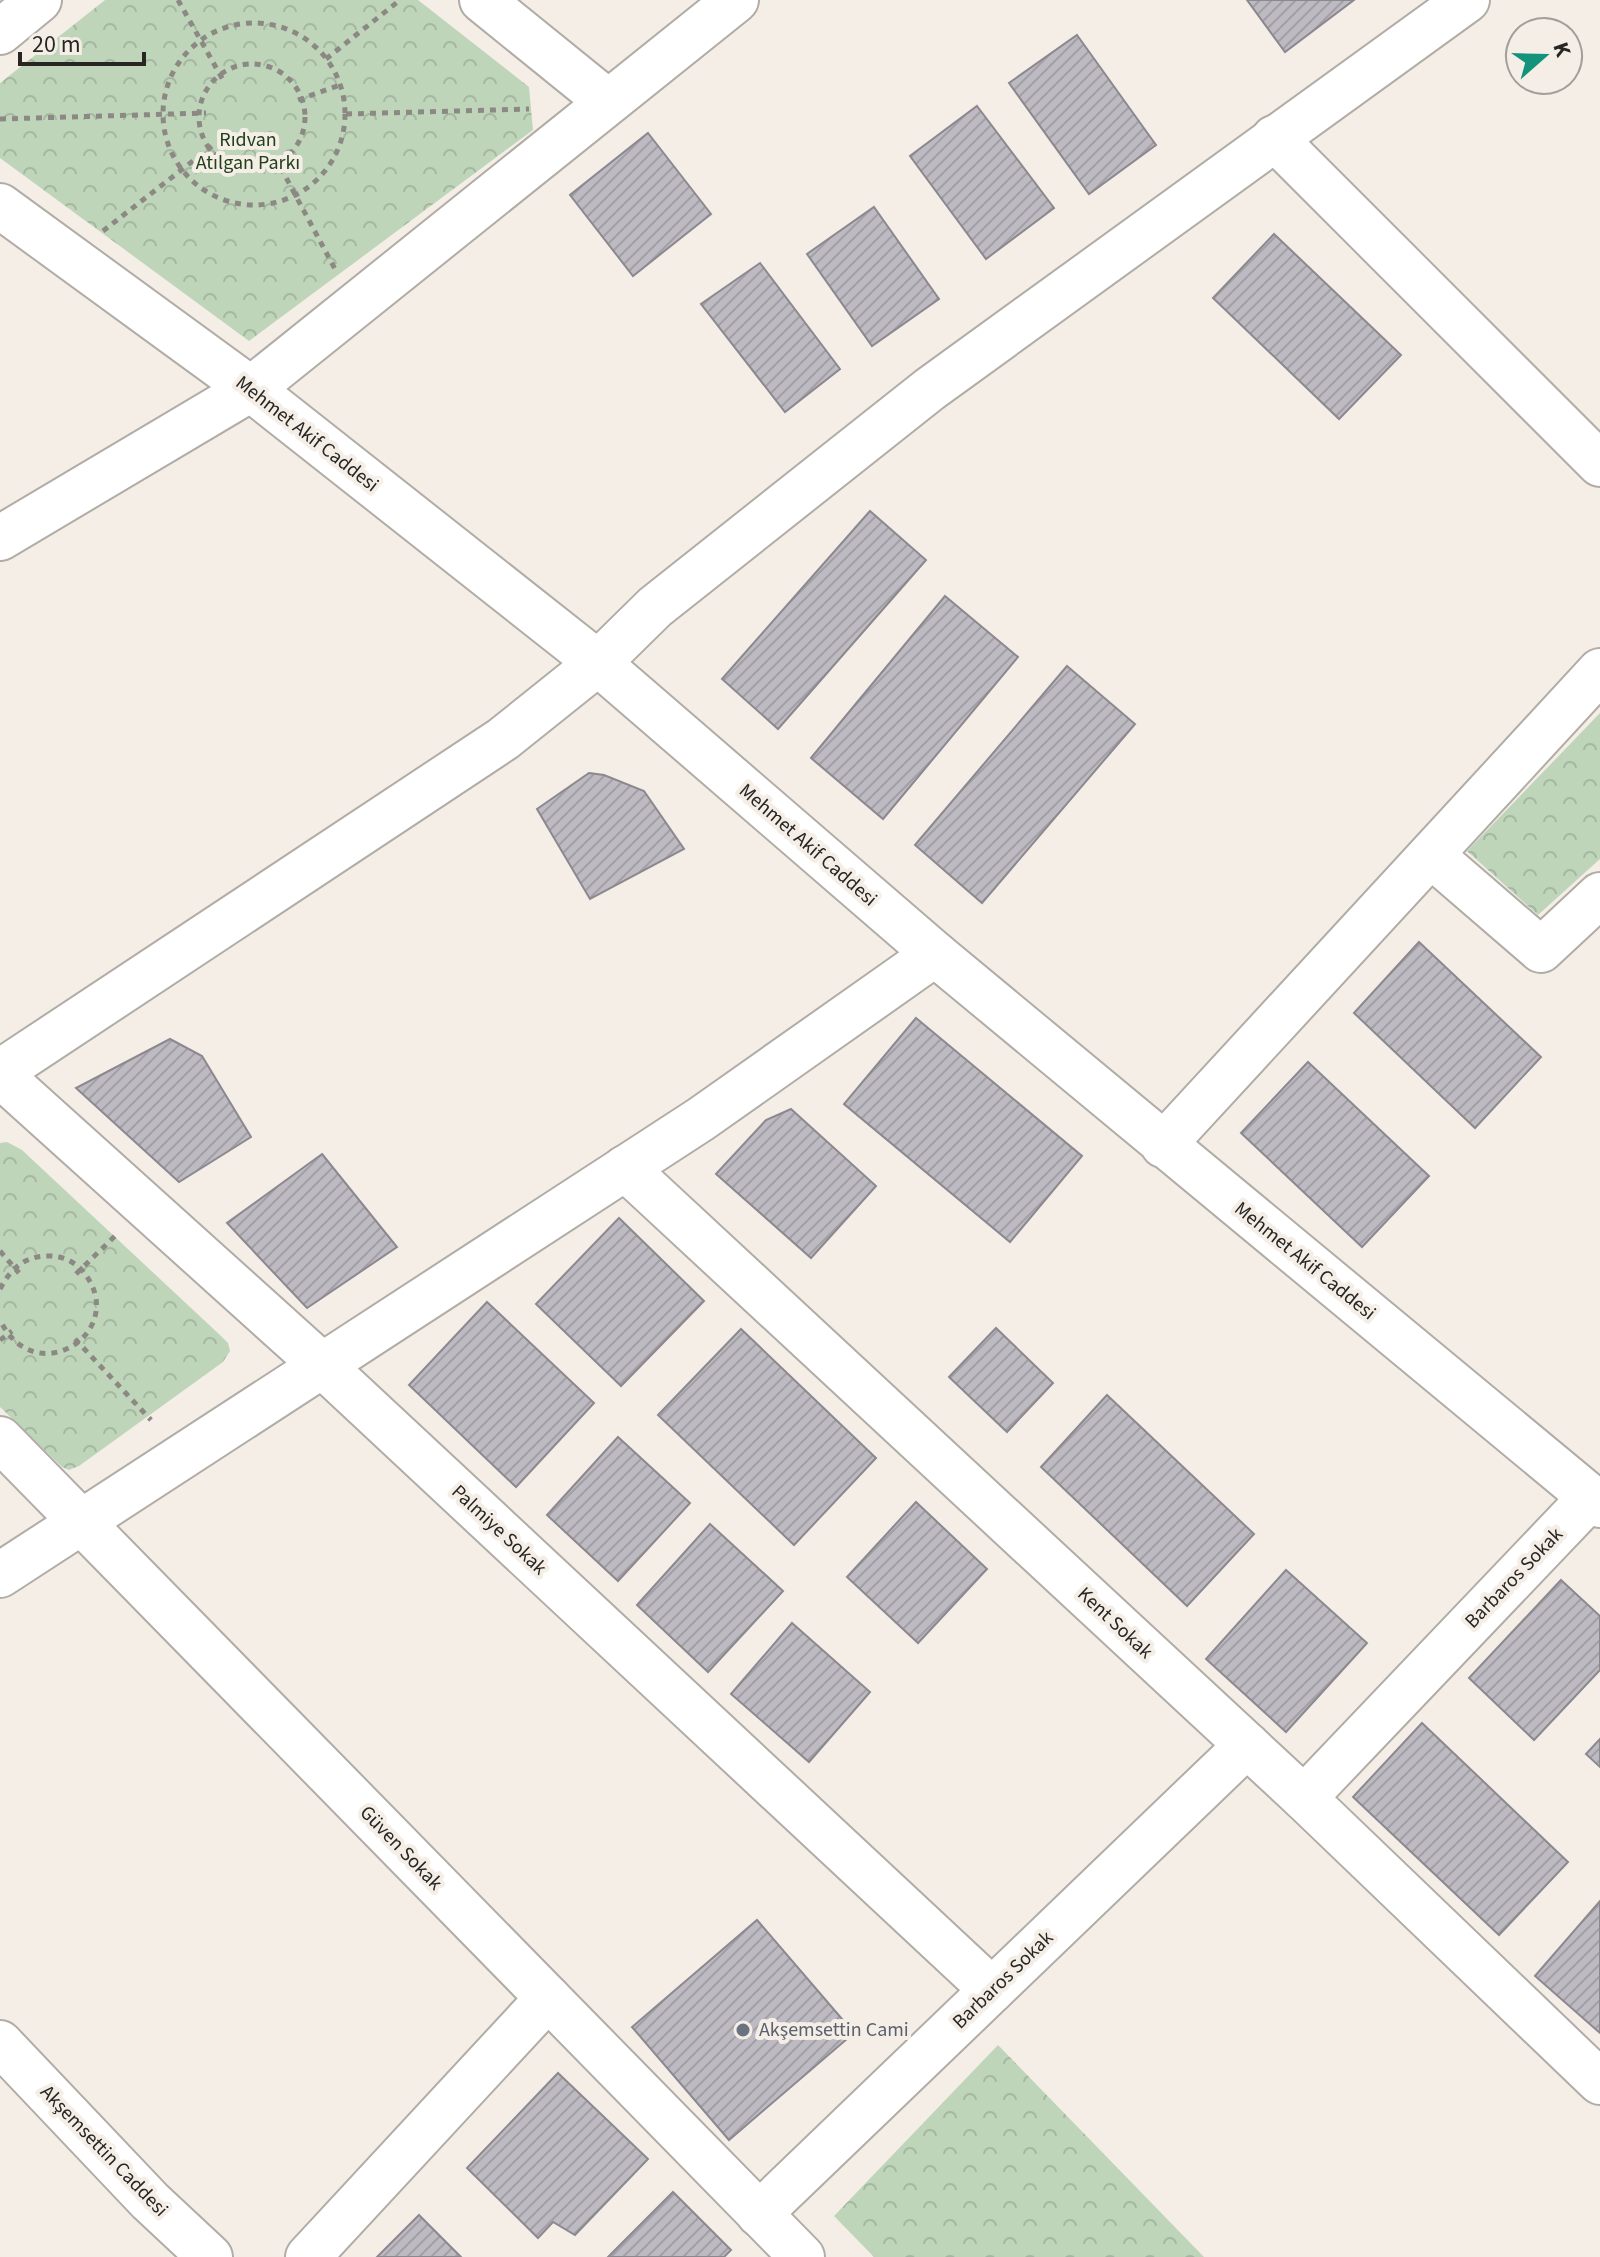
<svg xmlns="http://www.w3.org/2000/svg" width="1600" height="2257" font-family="'Source Sans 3',sans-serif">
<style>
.park{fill:url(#park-crowns)}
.building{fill:url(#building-hatch);stroke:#8b888f;stroke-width:2}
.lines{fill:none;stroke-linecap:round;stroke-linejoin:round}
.minor-casing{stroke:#b1aca6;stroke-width:48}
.path{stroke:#8c8984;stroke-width:5;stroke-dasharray:6 6;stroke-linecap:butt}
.minor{stroke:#fff;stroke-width:44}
.worship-dot{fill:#6b7280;stroke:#f4eee7;stroke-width:3}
.labels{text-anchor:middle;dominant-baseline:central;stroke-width:8;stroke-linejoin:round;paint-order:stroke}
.park-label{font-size:20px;fill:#1f4018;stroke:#f4eee7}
.street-label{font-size:20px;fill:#272623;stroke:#f4eee7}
.worship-label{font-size:20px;fill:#5b616d;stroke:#f4eee7;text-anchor:start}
</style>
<defs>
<pattern id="park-crowns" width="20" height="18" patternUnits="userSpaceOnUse" patternTransform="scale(2)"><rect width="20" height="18" fill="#bfd5ba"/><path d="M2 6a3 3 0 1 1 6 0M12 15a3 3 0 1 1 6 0" fill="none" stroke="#a4b7a0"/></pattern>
<pattern id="building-hatch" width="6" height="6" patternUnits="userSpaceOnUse" patternTransform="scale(2)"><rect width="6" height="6" fill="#bdbac1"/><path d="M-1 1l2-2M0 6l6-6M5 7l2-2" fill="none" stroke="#a2a0a6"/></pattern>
</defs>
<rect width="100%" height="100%" fill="#f4eee7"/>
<g class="park">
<path d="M105 0H418L529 87 533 130 249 341 0 158V83Z"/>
<path d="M1600 713V859L1538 915 1467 851Z"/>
<path d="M7 1142 22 1150 221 1336 228 1343 230 1351 223 1362 79 1466 69 1470 62 1467 0 1407V1143Z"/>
<path d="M998 2045 1204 2257H874L834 2216Z"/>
</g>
<g class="building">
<path d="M1247 0H1354L1285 52Z"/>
<path d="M1077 35 1156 145 1089 194 1009 83Z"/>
<path d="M977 106 1054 208 986 259 910 156Z"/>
<path d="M648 133 711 214 633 276 570 195Z"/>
<path d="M874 207 939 299 872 346 807 254Z"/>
<path d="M1274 234 1401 355 1339 419 1213 298Z"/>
<path d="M760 263 840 369 785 412 701 304Z"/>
<path d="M870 511 926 560 778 729 722 679Z"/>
<path d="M945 596 1018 657 883 819 811 758Z"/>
<path d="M1067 666 1135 724 982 903 915 845Z"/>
<path d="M589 773 604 775 644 791 684 849 590 899 537 809Z"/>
<path d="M1419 942 1541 1057 1475 1128 1354 1013Z"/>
<path d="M916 1018 1082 1156 1010 1242 844 1104Z"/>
<path d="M170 1039 202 1056 251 1137 179 1182 76 1088Z"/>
<path d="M1308 1062 1429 1176 1362 1247 1241 1133Z"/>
<path d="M791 1109 876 1186 811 1258 716 1174 766 1120Z"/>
<path d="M322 1154 397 1247 307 1308 227 1223Z"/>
<path d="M619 1218 704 1301 621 1386 536 1304Z"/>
<path d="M487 1302 594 1403 516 1487 409 1385Z"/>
<path d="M996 1328 1053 1383 1007 1432 949 1377Z"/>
<path d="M741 1329 876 1458 794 1545 658 1415Z"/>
<path d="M1107 1395 1254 1534 1187 1606 1041 1467Z"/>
<path d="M618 1437 690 1503 618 1581 547 1515Z"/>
<path d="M916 1502 987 1569 918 1643 847 1577Z"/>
<path d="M710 1524 783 1591 708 1672 637 1605Z"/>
<path d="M1286 1570 1367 1643 1286 1732 1206 1659Z"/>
<path d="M1561 1580 1600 1616V1670L1534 1740 1469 1678Z"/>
<path d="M792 1623 870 1692 809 1762 731 1694Z"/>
<path d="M1422 1723 1568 1862 1499 1935 1353 1797Z"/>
<path d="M1600 1739V1767L1586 1754Z"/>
<path d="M1600 1901V2033L1535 1976Z"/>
<path d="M757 1920 854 2033 729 2140 632 2027Z"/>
<path d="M558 2073 648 2159 575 2235 553 2222 538 2238 467 2168Z"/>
<path d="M673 2192 731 2250 724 2257H608Z"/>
<path d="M419 2215 461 2257H377Z"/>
</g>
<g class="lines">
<g class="minor-casing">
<g id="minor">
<path d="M482 0 608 102"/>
<path d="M0 32 39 0"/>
<path d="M1274 138 1600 464"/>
<path d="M0 206 251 389 598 663 935 954 1600 1505"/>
<path d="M0 538 251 389 736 0"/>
<path d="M1431 855 1541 950 1600 895"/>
<path d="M0 1072 503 739 598 663 655 607 930 389 1467 0"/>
<path d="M0 1075 323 1366 992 1990"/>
<path d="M1163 1145 1600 671"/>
<path d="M625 1168 1304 1798 1600 2082"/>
<path d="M0 1439 802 2257"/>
<path d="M0 1575 701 1119 935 954"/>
<path d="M1304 1798 1591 1497"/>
<path d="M0 2043 150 2201 210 2257"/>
<path d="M759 2214 1247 1745"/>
<path d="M308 2257 548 1998"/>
</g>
</g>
<g class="path">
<path d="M178 0 223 80"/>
<circle cx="254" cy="114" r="91"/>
<path d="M326 59 400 0"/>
<circle cx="252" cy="117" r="53"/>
<path d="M298 100 340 85"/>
<path d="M346 114 529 109"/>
<path d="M0 119 206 113"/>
<path d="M275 157 335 269"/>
<path d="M103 231 216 143"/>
<path d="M0 1251 19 1273"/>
<path d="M76 1274 116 1235"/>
<path d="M0 1289C10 1270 24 1256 47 1256 62 1255 76 1262 85 1274 129 1332 35 1393 0 1320"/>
<path d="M75 1339 151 1420"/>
<path d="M0 1340 12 1331"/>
</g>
<use href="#minor" class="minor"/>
</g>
<circle class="worship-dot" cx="743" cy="2030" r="8"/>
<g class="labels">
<g class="park-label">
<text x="248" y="140">Rıdvan<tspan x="248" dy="23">Atılgan Parkı</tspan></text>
</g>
<g class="street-label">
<text transform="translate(307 434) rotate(38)">Mehmet Akif Caddesi</text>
<text transform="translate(808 845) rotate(41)">Mehmet Akif Caddesi</text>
<text transform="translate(1305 1261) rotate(39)">Mehmet Akif Caddesi</text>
<text transform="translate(499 1530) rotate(43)">Palmiye Sokak</text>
<text transform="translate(1514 1578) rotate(-46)">Barbaros Sokak</text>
<text transform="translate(1115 1623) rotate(43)">Kent Sokak</text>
<text transform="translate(401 1848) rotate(46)">Güven Sokak</text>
<text transform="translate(1003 1980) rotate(-44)">Barbaros Sokak</text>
<text transform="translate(104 2151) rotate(46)">Akşemsettin Caddesi</text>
</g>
<g class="worship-label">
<text x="759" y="2030">Akşemsettin Cami</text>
</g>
</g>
<g transform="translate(1544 56) rotate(70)"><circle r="38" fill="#f4eee7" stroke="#a29e99" stroke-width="2"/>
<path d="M0-6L14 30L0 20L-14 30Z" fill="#14937c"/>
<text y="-12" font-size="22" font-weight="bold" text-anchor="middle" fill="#272623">K</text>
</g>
<path d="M20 52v12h124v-12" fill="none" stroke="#272623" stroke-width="4"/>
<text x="32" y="52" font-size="24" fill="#272623" stroke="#f4eee7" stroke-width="6" paint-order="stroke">20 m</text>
</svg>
